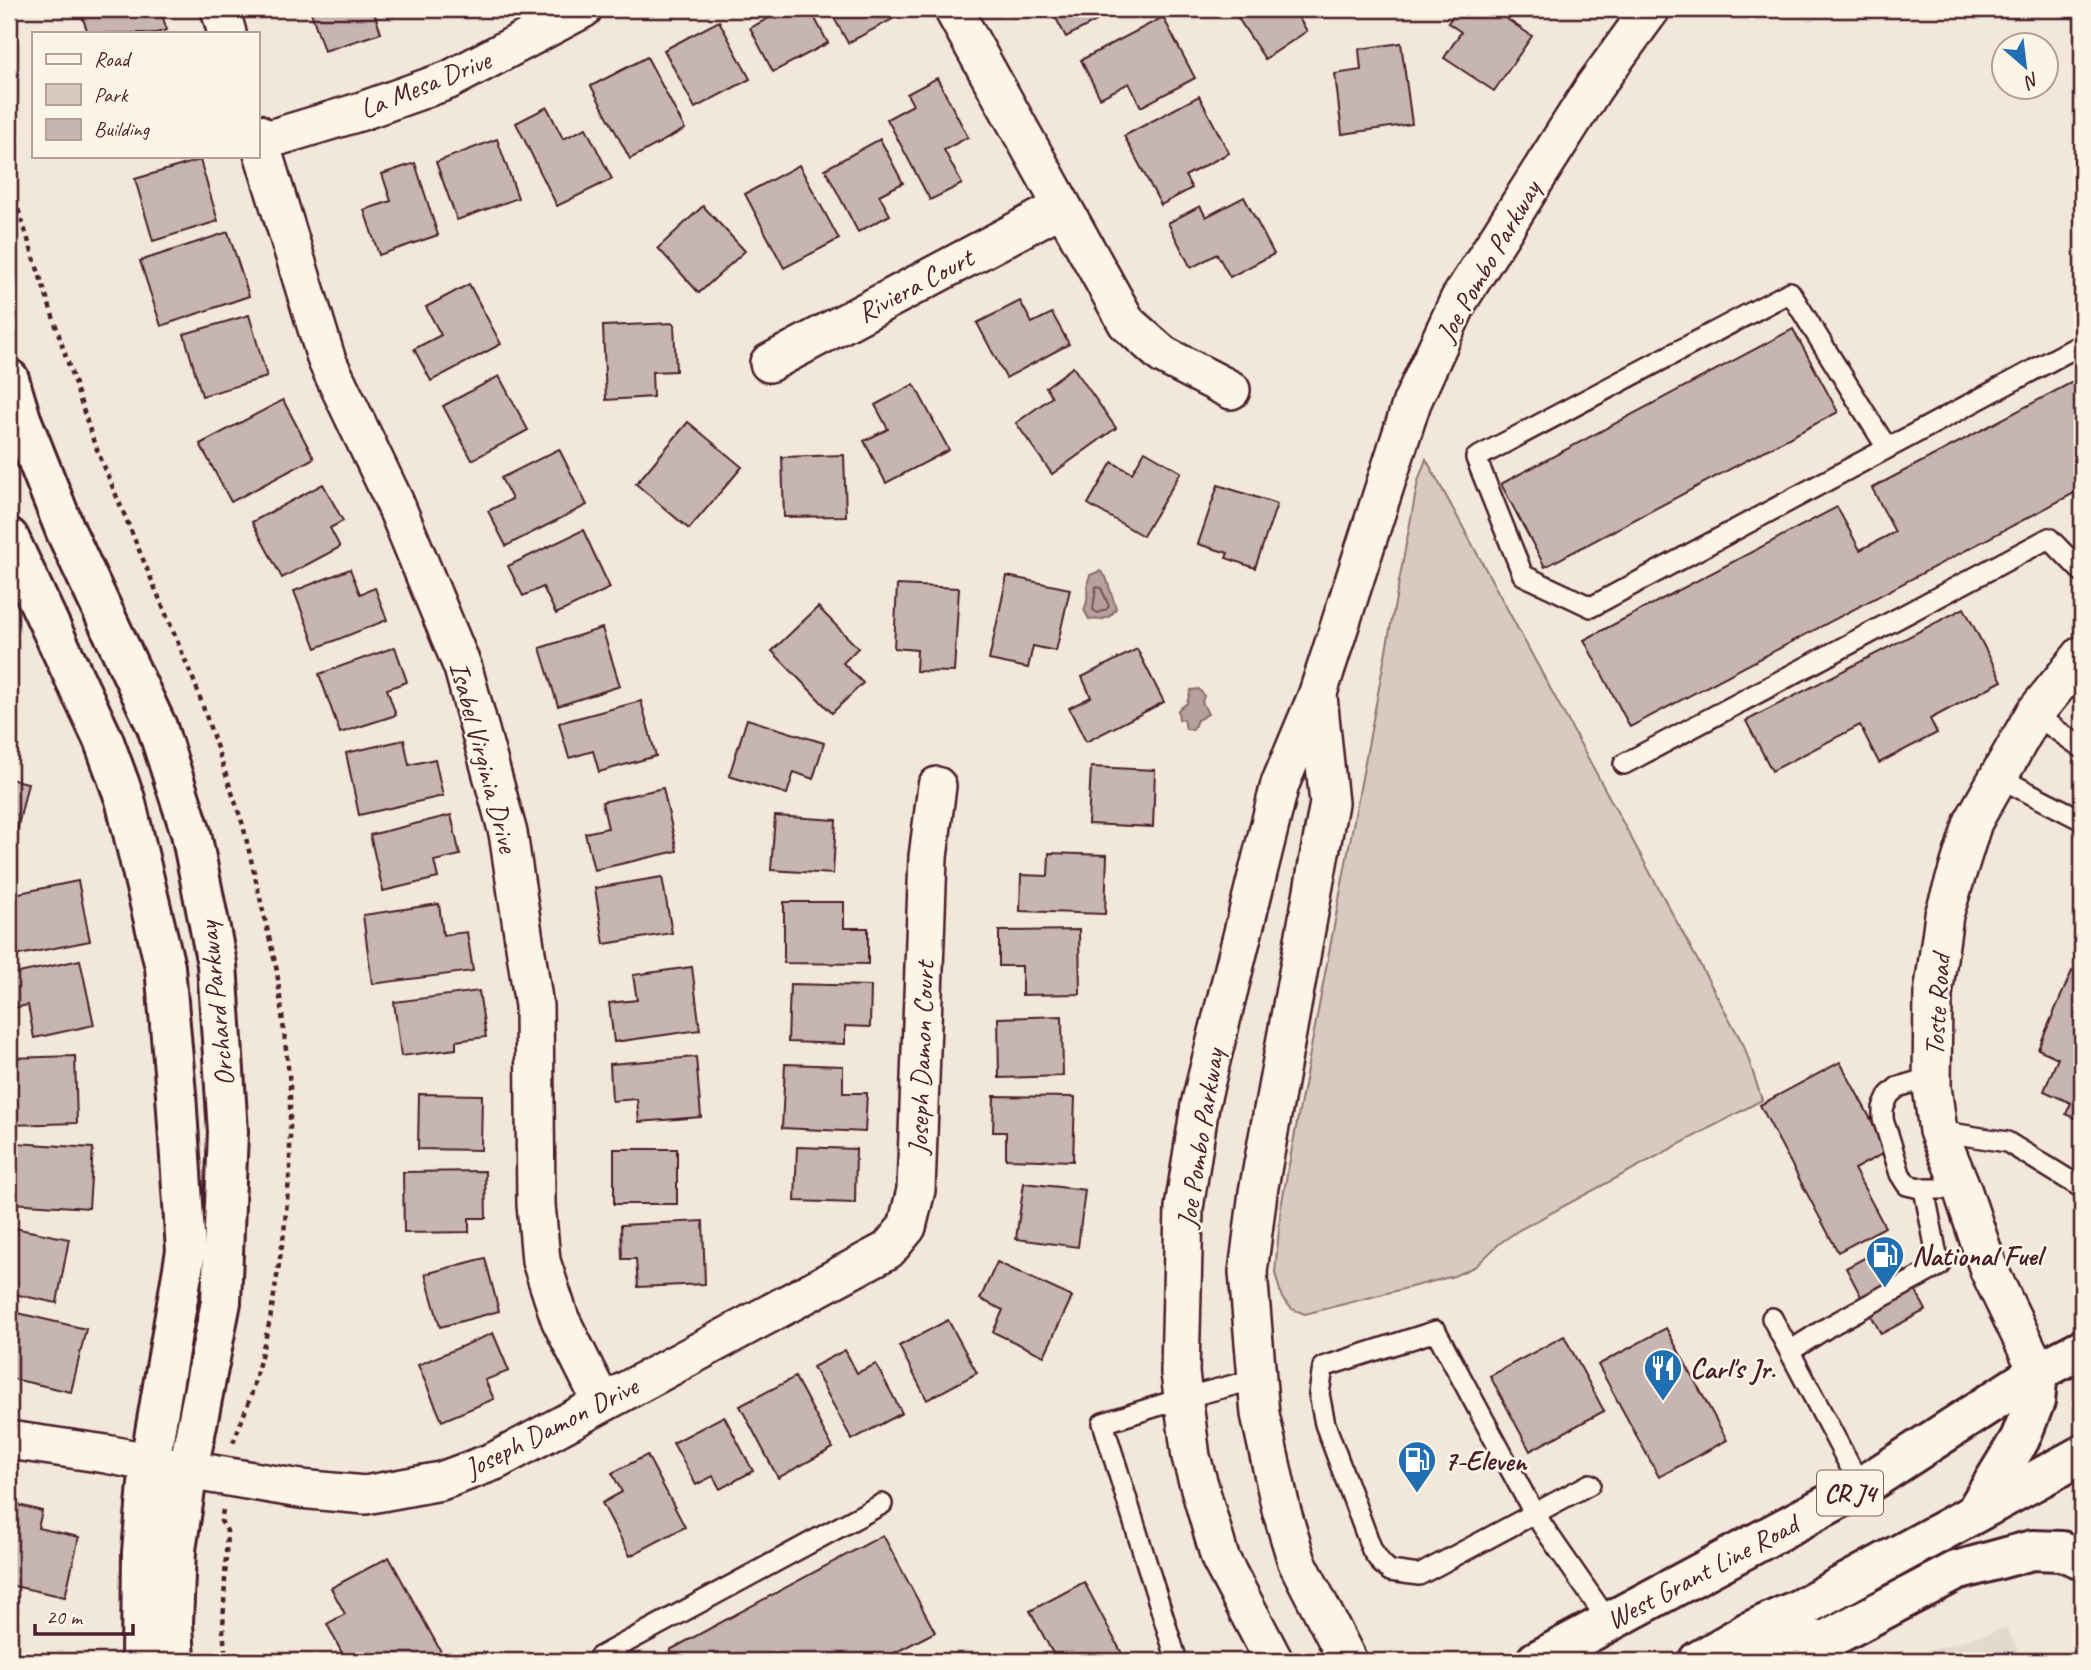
<svg xmlns="http://www.w3.org/2000/svg" width="2091" height="1670" font-family="Caveat,sans-serif">
<style>
.built{fill:#e4d9cd}
.green{fill:#d8cac0;stroke:#917476;stroke-width:2}
.water{fill:#b6a19c;stroke:#8b6d6f;stroke-width:2}
.lines{fill:none;stroke-linecap:round;stroke-linejoin:round}
.shore{stroke:#755358;stroke-width:2}
.building{fill:#c7b6af;stroke:#4a1f2b;stroke-width:2}
.lane-casing{stroke:#4a1f2b;stroke-width:24}
.street-casing{stroke:#4a1f2b;stroke-width:42}
.secondary-casing{stroke:#4a1f2b;stroke-width:44}
.primary-casing{stroke:#4a1f2b;stroke-width:44}
.highway-casing{stroke:#4a1f2b;stroke-width:44}
.path{stroke:#4a1f2b;stroke-width:4.5;stroke-dasharray:5 5;stroke-linecap:butt}
.lane{stroke:#fcf5e5;stroke-width:19}
.street{stroke:#fcf5e5;stroke-width:37}
.secondary{stroke:#fcf5e5;stroke-width:38}
.primary{stroke:#fcf5e5;stroke-width:38}
.highway{stroke:#fcf5e5;stroke-width:38}
.labels{text-anchor:middle;dominant-baseline:central;stroke-width:5;stroke-linejoin:round;paint-order:stroke}
.shield{fill:#fcf5e5;stroke:#7f5f63;stroke-width:2}
.shield-label{font-size:26px;font-weight:bold;fill:#4a1f2b}
.street-label{font-size:28px;fill:#4a1f2b;stroke:#fcf5e5}
.poi-label{font-size:28px;font-weight:bold;fill:#4a1f2b;stroke:#fcf5e5;text-anchor:start}
</style>
<rect width="100%" height="100%" fill="#f1e8da"/>
<filter id="ink" filterUnits="userSpaceOnUse"><feTurbulence type="fractalNoise" baseFrequency=".0143" numOctaves="2"/><feDisplacementMap in="SourceGraphic" scale="14" xChannelSelector="R" yChannelSelector="G"/><feConvolveMatrix kernelMatrix="1 2 1 2 8 2 1 2 1" color-interpolation-filters="sRGB"/></filter>
<g filter="url(#ink)">
<path class="built" d="M2006 1628 2024 1661H1895L1905 1658Z"/>
<g class="green">
<path d="M1426 459 1744 1046 1762 1100 1519 1230 1500 1243 1476 1266 1454 1276 1305 1314 1292 1309 1282 1298 1275 1273 1281 1207 1418 481Z"/>
<path d="M9 1649 53 1661H9Z"/>
</g>
<g class="water">
<path d="M1100 571 1106 577 1116 608C1111 619 1100 621 1089 619L1084 610C1091 597 1084 590 1090 575Z"/>
<path d="M1199 689 1204 696 1202 702 1208 714 1197 720 1193 730 1186 729 1184 719 1179 720 1178 710 1187 703 1191 690Z"/>
</g>
<g class="lines">
<path class="shore" d="M1096 587 1101 588 1109 606 1107 609 1098 613 1093 610Z"/>
</g>
<g class="building">
<path d="M105 9H160L167 30 156 33H88L82 16Z"/>
<path d="M310 9H373L381 33 324 51Z"/>
<path d="M767 9H810L828 43 773 72 750 28 771 17Z"/>
<path d="M829 9H901L904 13 848 43Z"/>
<path d="M1051 9H1119L1066 37Z"/>
<path d="M1232 9H1293L1307 31 1265 59Z"/>
<path d="M1457 9H1492L1532 36 1494 91 1444 58 1461 32 1448 23Z"/>
<path d="M1163 17 1195 78 1141 107 1129 83 1100 98 1081 60Z"/>
<path d="M719 21 750 79 695 108 664 50Z"/>
<path d="M1401 43 1412 124 1342 134 1335 74 1361 70 1359 49Z"/>
<path d="M647 57 685 129 630 159 591 86Z"/>
<path d="M937 78 968 137 944 150 962 184 930 200 887 119 913 105 907 94Z"/>
<path d="M1199 96 1229 153 1185 176 1192 188 1161 205 1124 136Z"/>
<path d="M547 107 563 139 586 128 612 179 557 206 516 123Z"/>
<path d="M497 139 518 198 457 220 436 162Z"/>
<path d="M880 139 903 183 879 195 890 215 858 232 825 169Z"/>
<path d="M200 160 218 221 153 241 135 179Z"/>
<path d="M415 163 438 235 379 255 364 210 391 201 382 174Z"/>
<path d="M799 165 839 239 784 268 745 194Z"/>
<path d="M1244 197 1274 254 1230 277 1217 254 1191 268 1168 223 1200 206 1206 217Z"/>
<path d="M703 206 745 251 699 293 658 248Z"/>
<path d="M228 232 249 296 161 326 140 261Z"/>
<path d="M469 284 501 344 431 381 414 349 441 335 426 307Z"/>
<path d="M1020 301 1032 323 1052 313 1069 344 1006 378 977 323Z"/>
<path d="M249 315 267 377 202 396 184 334Z"/>
<path d="M674 323 676 371 652 372 653 397 606 400 603 326Z"/>
<path d="M1793 329 1838 412 1545 567 1501 484Z"/>
<path d="M1073 367 1116 428 1052 474 1016 423 1052 397 1046 387Z"/>
<path d="M499 376 528 430 472 460 443 406Z"/>
<path d="M2082 377V489L1630 727 1584 640 1837 507 1860 550 1895 532 1872 488Z"/>
<path d="M914 384 949 450 886 483 864 441 888 429 875 405Z"/>
<path d="M283 400 314 458 231 502 200 444Z"/>
<path d="M688 422 742 467 689 529 636 484Z"/>
<path d="M559 449 587 505 506 546 488 511 512 499 501 478Z"/>
<path d="M1145 451 1181 472 1143 536 1088 504 1112 462 1132 473Z"/>
<path d="M844 455 846 516 784 517 782 457Z"/>
<path d="M323 484 343 521 330 528 340 547 282 578 252 522Z"/>
<path d="M1218 485 1277 504 1255 568 1226 558 1228 553 1198 544Z"/>
<path d="M583 530 610 588 556 614 543 587 523 596 508 566Z"/>
<path d="M350 569 360 594 375 588 387 620 316 648 294 591Z"/>
<path d="M1007 576 1070 589 1056 651 1033 646 1028 668 989 660Z"/>
<path d="M897 585 959 588 954 672 916 671 917 650 894 648Z"/>
<path d="M818 607 858 648 843 663 863 683 832 713 772 651Z"/>
<path d="M1964 608 2002 681 1930 719 1937 733 1879 763 1860 725 1772 771 1746 721Z"/>
<path d="M602 628 620 686 558 706 540 648Z"/>
<path d="M395 647 407 682 387 689 396 715 340 733 319 674Z"/>
<path d="M1137 649 1164 702 1086 742 1069 708 1091 697 1082 677Z"/>
<path d="M641 701 656 756 599 772 593 751 569 758 559 723Z"/>
<path d="M747 719 824 743 813 779 794 772 787 794 729 776Z"/>
<path d="M404 740 409 765 435 759 443 796 359 815 346 753Z"/>
<path d="M1091 767 1155 770 1153 827 1088 824Z"/>
<path d="M9 779 28 783 12 852 9 851Z"/>
<path d="M663 788 677 851 594 870 585 833 608 828 602 802Z"/>
<path d="M451 815 460 855 434 861 438 878 383 891 370 835Z"/>
<path d="M775 816 836 820 833 874 771 870Z"/>
<path d="M1049 853 1107 855 1105 914 1020 911 1021 875 1048 876Z"/>
<path d="M662 877 672 933 604 944 595 888Z"/>
<path d="M78 881 90 941 9 957V895Z"/>
<path d="M784 902H844V928H868V964L784 963Z"/>
<path d="M439 904 443 935 467 932 473 971 372 984 363 915Z"/>
<path d="M1079 930 1080 994 1022 995V966H999V931Z"/>
<path d="M80 960 94 1025 34 1038 28 1005 9 1009V975Z"/>
<path d="M692 967 700 1030 614 1042 609 1003 637 1000 633 975Z"/>
<path d="M2072 971 2082 975V1121L2066 1114 2071 1103 2044 1091 2058 1058 2038 1049Z"/>
<path d="M790 984 871 986 870 1027 845 1026V1044L788 1042Z"/>
<path d="M479 991 486 1037 456 1041V1049L401 1056 394 1002Z"/>
<path d="M1062 1016 1063 1076 999 1078 998 1018Z"/>
<path d="M75 1056 77 1123 10 1125 9 1058Z"/>
<path d="M696 1057 701 1117 639 1122 637 1099 612 1101 610 1064Z"/>
<path d="M1840 1062 1888 1151 1854 1169 1885 1227 1838 1252 1760 1105Z"/>
<path d="M785 1064 843 1066V1093H867L865 1132 782 1128Z"/>
<path d="M419 1094 482 1095 481 1150 418 1149Z"/>
<path d="M994 1096 1075 1097 1073 1161 1006 1159V1132H993Z"/>
<path d="M15 1143 93 1148 89 1208 11 1203Z"/>
<path d="M797 1147 856 1149 855 1203 795 1201Z"/>
<rect x="614" y="1149" width="63" height="55"/>
<path d="M485 1171 486 1218H469V1232L404 1233 403 1172Z"/>
<path d="M1024 1183 1085 1190 1078 1247 1016 1239Z"/>
<path d="M703 1221 705 1284 638 1287 636 1259H622L621 1225Z"/>
<path d="M9 1227 69 1239 57 1303 9 1293Z"/>
<path d="M1890 1244 1926 1310 1881 1334 1846 1268Z"/>
<path d="M485 1258 499 1311 440 1327 425 1274Z"/>
<path d="M997 1262 1072 1297 1044 1356 993 1332 1003 1310 980 1299Z"/>
<path d="M9 1311 86 1329 71 1392 9 1378Z"/>
<path d="M948 1320 977 1373 927 1400 899 1346Z"/>
<path d="M1666 1328 1727 1440 1659 1477 1598 1365Z"/>
<path d="M493 1333 509 1371 485 1380 494 1399 442 1421 418 1365Z"/>
<path d="M1564 1336 1604 1411 1530 1451 1490 1376Z"/>
<path d="M845 1350 857 1373 876 1364 902 1413 852 1440 813 1367Z"/>
<path d="M795 1377 833 1448 778 1478 740 1406Z"/>
<path d="M724 1416 753 1471 720 1489 713 1476 696 1485 673 1443Z"/>
<path d="M647 1455 685 1527 630 1556 602 1503 622 1492 612 1473Z"/>
<path d="M15 1504 42 1511 38 1528 79 1537 65 1597 9 1585V1534Z"/>
<path d="M883 1535 935 1632 879 1661H676L670 1650Z"/>
<path d="M389 1557 446 1661H346L327 1624 345 1614 331 1588Z"/>
<path d="M1084 1582 1126 1661H1057L1030 1611Z"/>
</g>
<g class="lines">
<g class="lane-casing">
<g id="lane">
<path d="M1887 448 1790 292 1476 458 1523 575 1591 607 2082 344"/>
<path d="M2034 714 2082 748"/>
<path d="M1624 764 2049 538 2082 572"/>
<path d="M1998 777 2082 820"/>
<path d="M1932 1087 1915 1082 1898 1087 1889 1095 1883 1108V1119L1888 1134 1900 1174 1907 1185 1924 1189H1962"/>
<path d="M1938 1131 2007 1142 2082 1188"/>
<path d="M1772 1318 1861 1487"/>
<path d="M1790 1351 1828 1327 1939 1266 1924 1189"/>
<path d="M1590 1484 1419 1575 1390 1571 1381 1563 1372 1550 1325 1424 1319 1394 1323 1367 1436 1331 1535 1515 1609 1622"/>
<path d="M599 1657 882 1504"/>
<path d="M1177 1661 1103 1423 1183 1398 1257 1379"/>
</g>
</g>
<g class="street-casing">
<g id="street">
<path d="M220 9 227 33"/>
<path d="M953 9 1127 323 1163 355 1231 390"/>
<path d="M257 133 327 361 394 501 463 668 508 833 534 1006 536 1204 541 1261 560 1319 602 1403"/>
<path d="M260 142 359 112 449 80 583 9"/>
<path d="M769 363 1062 207"/>
<path d="M1318 697 1329 803 1258 1192 1248 1272 1260 1414 1281 1509 1297 1562 1348 1661"/>
<path d="M2038 1372 1989 1270 1962 1189 1938 1131 1932 1087 1933 995 1944 915 1973 822 2034 714 2082 655"/>
<path d="M9 1440 106 1454 188 1470 300 1489 365 1495 441 1481 495 1461 888 1250 907 1227 916 1190 928 857 937 786"/>
<path d="M1274 1661 1220 1558 1191 1457 1180 1373 1184 1208 1200 1105 1280 784 1317 696 1412 402 1459 300 1594 87 1651 9"/>
</g>
</g>
<g class="secondary-casing">
<g id="secondary">
<path d="M9 379 21 419 66 532 157 727 191 833 217 964 228 1132 221 1302 188 1470 176 1550 173 1623 175 1661"/>
<path d="M9 538 103 739 125 799 165 967 176 1094 186 1251 150 1462 142 1552 141 1661"/>
</g>
</g>
<g class="primary-casing">
<g id="primary">
<path d="M1976 1511 2020 1439 2035 1401 2038 1372"/>
<path d="M1536 1661 1861 1487 2038 1372 2082 1349"/>
<path d="M1698 1661 1748 1632 1799 1609 2082 1455"/>
</g>
</g>
<g class="highway-casing">
<path id="highway" d="M1748 1632 1824 1641 1956 1571 2032 1550 2062 1551 2082 1559"/>
</g>
<g class="path">
<path d="M9 181 93 440 196 686 243 825 277 971 290 1084V1168L284 1233 270 1320 251 1396 233 1443"/>
<path d="M223 1510 221 1521 227 1531 223 1629 226 1661"/>
</g>
<use href="#lane" class="lane"/>
<use href="#street" class="street"/>
<use href="#secondary" class="secondary"/>
<use href="#primary" class="primary"/>
<use href="#highway" class="highway"/>
</g>
</g>
<defs>
<g id="fuel-pin" transform="scale(2.0125)"><path d="M0 17L-7.5 6A9.5 9.5 0 1 1 7.5 6Z" fill="#1f6fb2" stroke="#fcf5e5"/><path d="M-5.5-6h7V0h2V4h1.3V-2.5L3-4.5l.8-.8L6-3V5H2.5V1h-1V6h-7ZM-4.2-4.7v3.2H.2V-4.7Z" fill="#fff"/></g>
<g id="restaurant-pin" transform="scale(2.0125)"><path d="M0 17L-7.5 6A9.5 9.5 0 1 1 7.5 6Z" fill="#1f6fb2" stroke="#fcf5e5"/><path d="M-5-6h1v4h1v-4h1v4h1v-4h1v5L-1.5 .5V6h-2V.5L-5-1ZM5-6V6H3V1.5H1.5Q1.5-4 5-6Z" fill="#fff"/></g>
</defs>
<g fill-rule="evenodd">
<use href="#fuel-pin" x="1885" y="1255"/>
<use href="#restaurant-pin" x="1663" y="1368"/>
<use href="#fuel-pin" x="1417" y="1460"/>
</g>
<g class="labels">
<rect class="shield" x="1817" y="1470.5" width="66" height="45" rx="5"/>
<g class="shield-label">
<text x="1850" y="1493">CR J4</text>
</g>
<g class="street-label">
<text transform="translate(425 84) rotate(-22)">La Mesa Drive</text>
<text transform="translate(1488 261) rotate(-60)">Joe Pombo Parkway</text>
<text transform="translate(915 285) rotate(-28)">Riviera Court</text>
<text transform="translate(484 757) rotate(75)">Isabel Virginia Drive</text>
<text transform="translate(216 1004) rotate(-96)">Orchard Parkway</text>
<text transform="translate(1937 1005) rotate(-86)">Toste Road</text>
<text transform="translate(921 1058) rotate(-88)">Joseph Damon Court</text>
<text transform="translate(1200 1138) rotate(-81)">Joe Pombo Parkway</text>
<text transform="translate(551 1427) rotate(-27)">Joseph Damon Drive</text>
<text transform="translate(1702 1572) rotate(-28)">West Grant Line Road</text>
</g>
<g class="poi-label">
<text x="1912" y="1255">National Fuel</text>
<text x="1690" y="1368">Carl's Jr.</text>
<text x="1444" y="1460">7-Eleven</text>
</g>
</g>
<rect width="2091" height="1670" fill="none" stroke="#fcf5e5" stroke-width="35"/>
<rect x="18" y="18" width="2056" height="1635" fill="none" stroke="#4a1f2b" stroke-width="2.5" filter="url(#ink)"/>
<rect x="32" y="32" width="228" height="126" fill="#fcf5e5" stroke="#b59f9b" stroke-width="2"/>
<rect x="46" y="54" width="35" height="10" fill="#fcf5e5" stroke="#b59f9b" stroke-width="2"/>
<text x="94" y="66" font-size="21" fill="#4a1f2b">Road</text>
<rect x="46" y="84" width="35" height="21" fill="#d8cac0" stroke="#b59f9b" stroke-width="2"/>
<text x="94" y="102" font-size="21" fill="#4a1f2b">Park</text>
<rect x="46" y="119" width="35" height="21" fill="#c7b6af" stroke="#b59f9b" stroke-width="2"/>
<text x="94" y="136" font-size="21" fill="#4a1f2b">Building</text>
<g transform="translate(2025 66) rotate(152)"><circle r="33" fill="#fcf5e5" stroke="#b59f9b" stroke-width="2"/>
<path d="M0-5L12 26L0 18L-12 26Z" fill="#1f6fb2"/>
<text y="-10" font-size="19" font-weight="bold" text-anchor="middle" fill="#4a1f2b">N</text>
</g>
<path d="M35 1624v10h98v-10" fill="none" stroke="#4a1f2b" stroke-width="3.5"/>
<text x="46" y="1624" font-size="21" fill="#4a1f2b" stroke="#fcf5e5" stroke-width="5" paint-order="stroke">20 m</text>
</svg>
